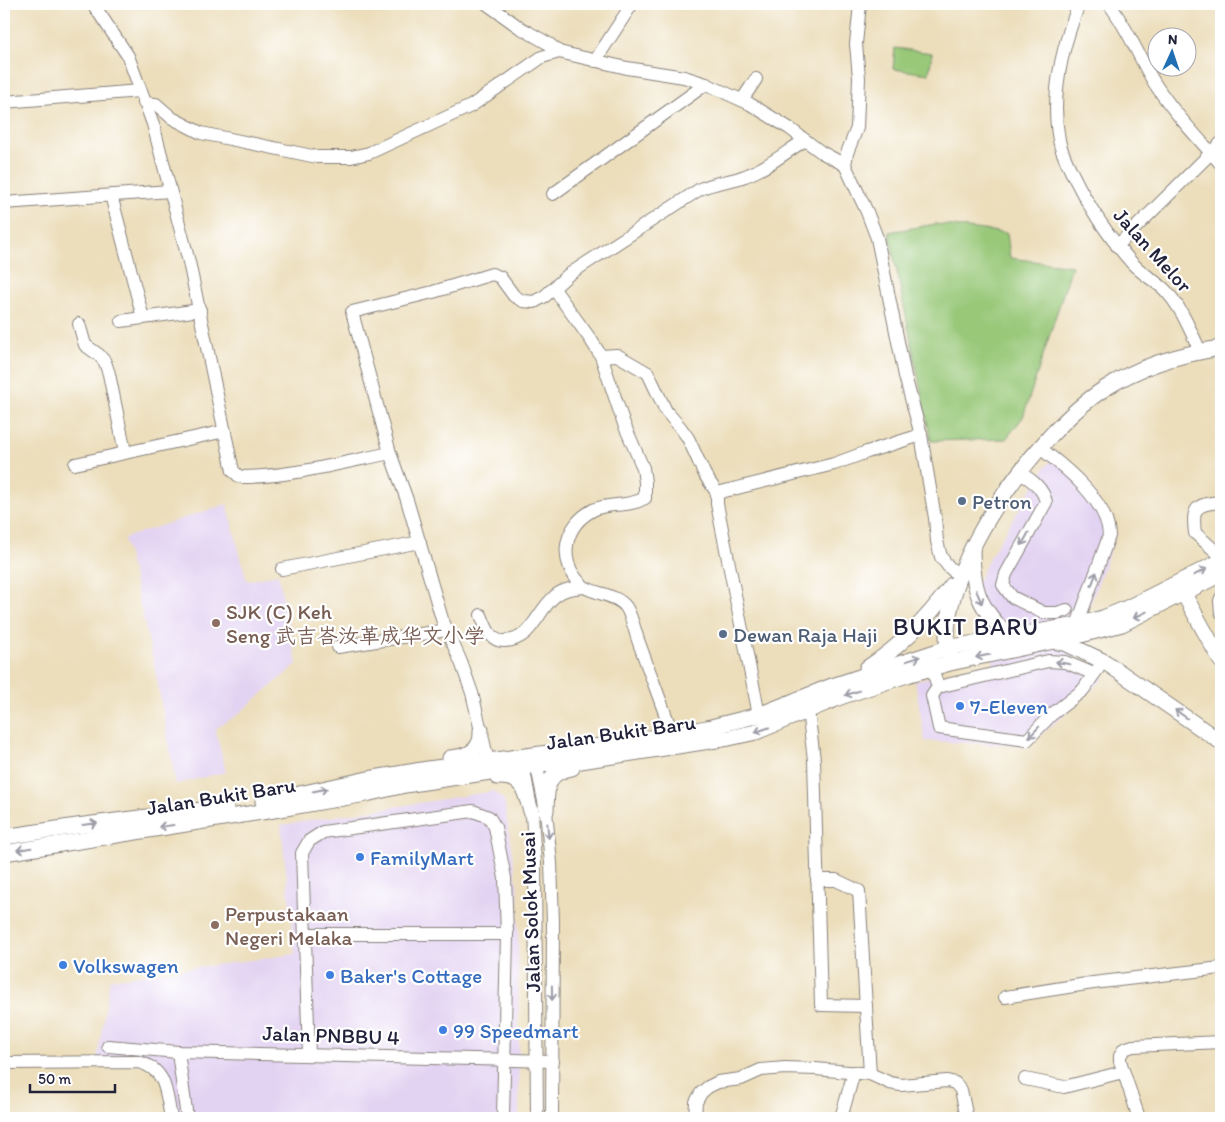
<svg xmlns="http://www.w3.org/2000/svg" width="1225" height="1122" font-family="Itim,'LXGW WenKai TC',sans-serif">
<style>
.built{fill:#e3d3f2}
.green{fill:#98c878;stroke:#5d755a}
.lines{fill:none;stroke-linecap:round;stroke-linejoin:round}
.minor-casing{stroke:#87807b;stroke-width:14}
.major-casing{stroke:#87807b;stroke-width:17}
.minor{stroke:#fff;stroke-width:12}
.major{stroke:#fff;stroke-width:15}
.oneway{stroke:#9c9ca7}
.service-dot{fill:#5c6f8a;stroke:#fff;stroke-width:2}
.education-dot{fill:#8d6e63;stroke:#fff;stroke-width:2}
.shop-dot{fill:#3f7fe0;stroke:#fff;stroke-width:2}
.labels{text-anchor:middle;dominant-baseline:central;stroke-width:4.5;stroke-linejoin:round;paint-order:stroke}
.street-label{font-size:21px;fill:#22223b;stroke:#fff}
.service-label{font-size:21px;fill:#4e5e75;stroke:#fff;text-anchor:start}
.education-label{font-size:21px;fill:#785e54;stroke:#fff;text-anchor:start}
.shop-label{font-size:21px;fill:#366cbe;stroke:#fff;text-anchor:start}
.quarter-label{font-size:24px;letter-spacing:1px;fill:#22223b;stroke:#fff}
</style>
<rect width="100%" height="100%" fill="#fff"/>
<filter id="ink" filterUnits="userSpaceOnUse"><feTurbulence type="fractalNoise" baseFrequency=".02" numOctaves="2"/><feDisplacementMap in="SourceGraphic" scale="10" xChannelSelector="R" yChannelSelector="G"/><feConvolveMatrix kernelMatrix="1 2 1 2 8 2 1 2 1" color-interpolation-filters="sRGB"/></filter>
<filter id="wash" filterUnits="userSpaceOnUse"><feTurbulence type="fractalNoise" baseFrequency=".0096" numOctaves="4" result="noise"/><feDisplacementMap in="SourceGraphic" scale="20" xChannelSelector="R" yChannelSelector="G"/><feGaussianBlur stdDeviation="1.12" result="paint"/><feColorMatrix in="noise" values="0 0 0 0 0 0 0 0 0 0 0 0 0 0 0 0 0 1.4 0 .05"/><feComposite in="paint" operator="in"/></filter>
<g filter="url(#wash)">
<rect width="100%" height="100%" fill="#ecdebb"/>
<g class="built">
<path d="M1058 452 1087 479 1116 533 1072 656 1104 678 1029 746 925 741 915 681 993 664 997 626 974 591 988 560 1029 493 1044 469Z"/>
<path d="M227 504 247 581 278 574 297 664 236 716 215 729 226 772 176 784 155 668 124 538Z"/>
<path d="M494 791 504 800 518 890 519 1118H179L169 1075 160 1066 97 1060 110 979 295 954 281 825Z"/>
</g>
<g class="green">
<path d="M895 48 932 53 929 74 893 69Z"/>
<path d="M936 224 1007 233 1010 258 1072 266 1023 417 1006 439 931 441 889 232Z"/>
</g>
</g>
<g filter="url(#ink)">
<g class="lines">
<g class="minor-casing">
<g id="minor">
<path d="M93 4 128 56 153 124 189 262 233 471 240 477C290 477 341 463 390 453"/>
<path d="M487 4 519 27 549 44 559 52"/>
<path d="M860 4 856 44 859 78 857 128 847 153 845 165 867 212 877 238 905 376 921 435 935 518 937 541 941 557 948 566 959 576"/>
<path d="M1079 4C1062 47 1050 94 1059 140 1061 152 1068 165 1073 175 1089 208 1108 236 1132 263 1141 273 1154 280 1164 289 1181 306 1190 330 1200 351"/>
<path d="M1109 4C1128 28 1139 58 1155 84 1174 113 1198 138 1221 164"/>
<path d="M595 61 632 4"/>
<path d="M742 100 756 79"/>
<path d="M4 102 140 91"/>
<path d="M144 103 156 104 172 118 201 133 317 157H351L369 153 471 106 542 57 559 52 627 68 684 77 706 84 750 104 789 128 821 152 845 165"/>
<path d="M553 194 706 84"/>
<path d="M111 195 143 318"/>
<path d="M4 203 170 191"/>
<path d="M1117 246 1221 143"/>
<path d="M554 289 591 340 601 356 624 424 643 468 645 482V498C628 508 608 502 593 510 563 526 557 562 583 586 591 593 617 594 626 607 631 614 635 631 638 640 649 671 661 702 672 733"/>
<path d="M121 321 200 310"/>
<path d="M79 324 85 345 99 355 105 362 109 374 125 452"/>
<path d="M601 356 617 355 648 373 666 411 680 427 688 438 705 475 717 493 834 464 867 452 921 435"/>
<path d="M1040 448C1065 467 1109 502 1109 536L1077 625"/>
<path d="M75 464 225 431"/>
<path d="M1020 473C1032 480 1043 488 1046 502L1006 574 1003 585 1012 597 1044 613H1057L1067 610"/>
<path d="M717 493V504L759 715"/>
<path d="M1221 502C1195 504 1192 508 1195 533L1221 556"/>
<path d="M282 569 420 542"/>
<path d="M1221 598 1220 601 1221 612"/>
<path d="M481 615C486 627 490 642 505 641 532 640 536 612 555 596 563 589 573 588 584 587"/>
<path d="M338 647 447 630"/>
<path d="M932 668 938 687 1048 661 1065 662 1094 674 1098 669"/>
<path d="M938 687 932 696 939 728 1027 740 1051 715 1083 690 1094 674"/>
<path d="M803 702 809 718 814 760 821 1005 866 1006"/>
<path d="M535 757 546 811 551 863 553 922 552 1118"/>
<path d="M522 759 532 814 535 863 537 1118"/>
<path d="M490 769 472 693 461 662 442 619 407 500 390 453 352 312 433 292 492 274 500 277 514 296 523 301 534 302 545 296 568 275 700 189C715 182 730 182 745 176 767 168 786 152 805 140"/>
<path d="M817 880H836L859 891 870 1074"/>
<path d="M305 934H507"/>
<path d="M1005 997 1093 983 1221 968"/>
<path d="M108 1046 178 1052 553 1061"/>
<path d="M178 1052 187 1118"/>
<path d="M309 1055 302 853 309 841 323 832 473 811 489 817 495 827 505 878 507 934 503 1118"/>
<path d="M4 1063 138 1062C167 1069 166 1093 171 1118"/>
<path d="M1025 1079 1064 1087 1123 1072"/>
<path d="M695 1118 696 1102 701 1093 708 1087 718 1082 741 1079 761 1070 785 1068 816 1069 870 1074 890 1083 901 1085 947 1081 955 1083 961 1090 967 1118"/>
<path d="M841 1118 854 1072"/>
<path d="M1139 1118 1120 1061V1056L1124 1049 1133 1046 1221 1042"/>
</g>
</g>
<g class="major-casing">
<g id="major">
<path d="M972 551C973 591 979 607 1008 636"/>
<path d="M1180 587 1221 661"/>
<path d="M1057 642 1065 643 1105 662 1221 742"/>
<path d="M949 656C931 575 1038 431 1104 389 1139 366 1180 354 1221 348"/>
<path d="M867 668C902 646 928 618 952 585"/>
<path d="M450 758C461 757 475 754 479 743 481 740 481 734 481 730"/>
<path d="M497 777C525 776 524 791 532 814"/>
<path d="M263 802 368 779 428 769 616 744 707 728 759 715 832 686 947 648 1077 625 1103 618 1127 608 1221 561"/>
<path d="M546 811C547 787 545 773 572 768"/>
<path d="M4 837 77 826 226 807"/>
<path d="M4 853 268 811 366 794 405 785 537 765 574 762 729 738 756 732 843 696 910 674 950 663 1077 636 1122 624 1221 574"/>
</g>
</g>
<use href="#minor" class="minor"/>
<use href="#major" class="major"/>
</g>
<defs><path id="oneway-shaft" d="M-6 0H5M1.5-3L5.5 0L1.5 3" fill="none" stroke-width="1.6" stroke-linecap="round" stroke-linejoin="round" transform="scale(1.25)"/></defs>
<g class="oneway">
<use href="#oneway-shaft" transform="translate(1025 539) rotate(119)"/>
<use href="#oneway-shaft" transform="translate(1200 572) rotate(-28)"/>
<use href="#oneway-shaft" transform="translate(1094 579) rotate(-70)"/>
<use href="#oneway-shaft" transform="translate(979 597) rotate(67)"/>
<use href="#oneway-shaft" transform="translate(1140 615) rotate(154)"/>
<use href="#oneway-shaft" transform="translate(983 656) rotate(168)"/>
<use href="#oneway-shaft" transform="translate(913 659) rotate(-18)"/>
<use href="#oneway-shaft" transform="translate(1063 663) rotate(-170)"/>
<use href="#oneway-shaft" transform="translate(852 693) rotate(162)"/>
<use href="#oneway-shaft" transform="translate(1181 714) rotate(-145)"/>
<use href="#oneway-shaft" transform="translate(762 730) rotate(161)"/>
<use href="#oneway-shaft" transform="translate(1034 732) rotate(134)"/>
<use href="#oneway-shaft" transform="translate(320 790) rotate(-12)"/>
<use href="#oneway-shaft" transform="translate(90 824) rotate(-7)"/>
<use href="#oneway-shaft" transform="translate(166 826) rotate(172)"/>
<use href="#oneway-shaft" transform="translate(548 831) rotate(85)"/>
<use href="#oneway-shaft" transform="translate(24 849) rotate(171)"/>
<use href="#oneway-shaft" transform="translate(552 993) rotate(89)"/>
</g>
</g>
<g class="service-dot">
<circle cx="962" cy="501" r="5"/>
<circle cx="723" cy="634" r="5"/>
</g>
<g class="education-dot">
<circle cx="216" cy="623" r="5"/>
<circle cx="215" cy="925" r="5"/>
</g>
<g class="shop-dot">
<circle cx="960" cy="706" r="5"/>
<circle cx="360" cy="857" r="5"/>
<circle cx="63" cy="965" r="5"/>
<circle cx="330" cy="975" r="5"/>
<circle cx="443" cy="1030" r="5"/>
</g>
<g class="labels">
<g class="street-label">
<text transform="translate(1153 250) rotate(48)">Jalan Melor</text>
<text transform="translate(621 732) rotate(-8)">Jalan Bukit Baru</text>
<text transform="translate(221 796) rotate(-9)">Jalan Bukit Baru</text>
<text transform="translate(530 912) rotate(-92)">Jalan Solok Musai</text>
<text transform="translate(331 1035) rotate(2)">Jalan PNBBU 4</text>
</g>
<g class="service-label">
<text x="972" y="501">Petron</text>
<text x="733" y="634">Dewan Raja Haji</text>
</g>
<g class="education-label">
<text x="226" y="611">SJK (C) Keh<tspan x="226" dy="24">Seng 武吉峇汝革成华文小学</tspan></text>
<text x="225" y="913">Perpustakaan<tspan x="225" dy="24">Negeri Melaka</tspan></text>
</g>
<g class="shop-label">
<text x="970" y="706">7-Eleven</text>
<text x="370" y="857">FamilyMart</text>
<text x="73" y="965">Volkswagen</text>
<text x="340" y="975">Baker's Cottage</text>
<text x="453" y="1030">99 Speedmart</text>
</g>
<g class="quarter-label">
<text x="966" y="626">BUKIT BARU</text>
</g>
</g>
<rect width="1225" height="1122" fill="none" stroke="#fff" stroke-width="20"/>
<g transform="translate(1172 52) rotate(3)"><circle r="24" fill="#ffffff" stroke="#a7a7b1"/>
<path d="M0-4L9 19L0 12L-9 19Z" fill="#1f6fb2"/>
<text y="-8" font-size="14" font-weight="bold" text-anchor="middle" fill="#22223b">N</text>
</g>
<path d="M30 1084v8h85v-8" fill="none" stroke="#22223b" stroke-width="2.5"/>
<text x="38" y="1084" font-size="15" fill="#22223b" stroke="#ffffff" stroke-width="4" paint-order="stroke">50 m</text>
</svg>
